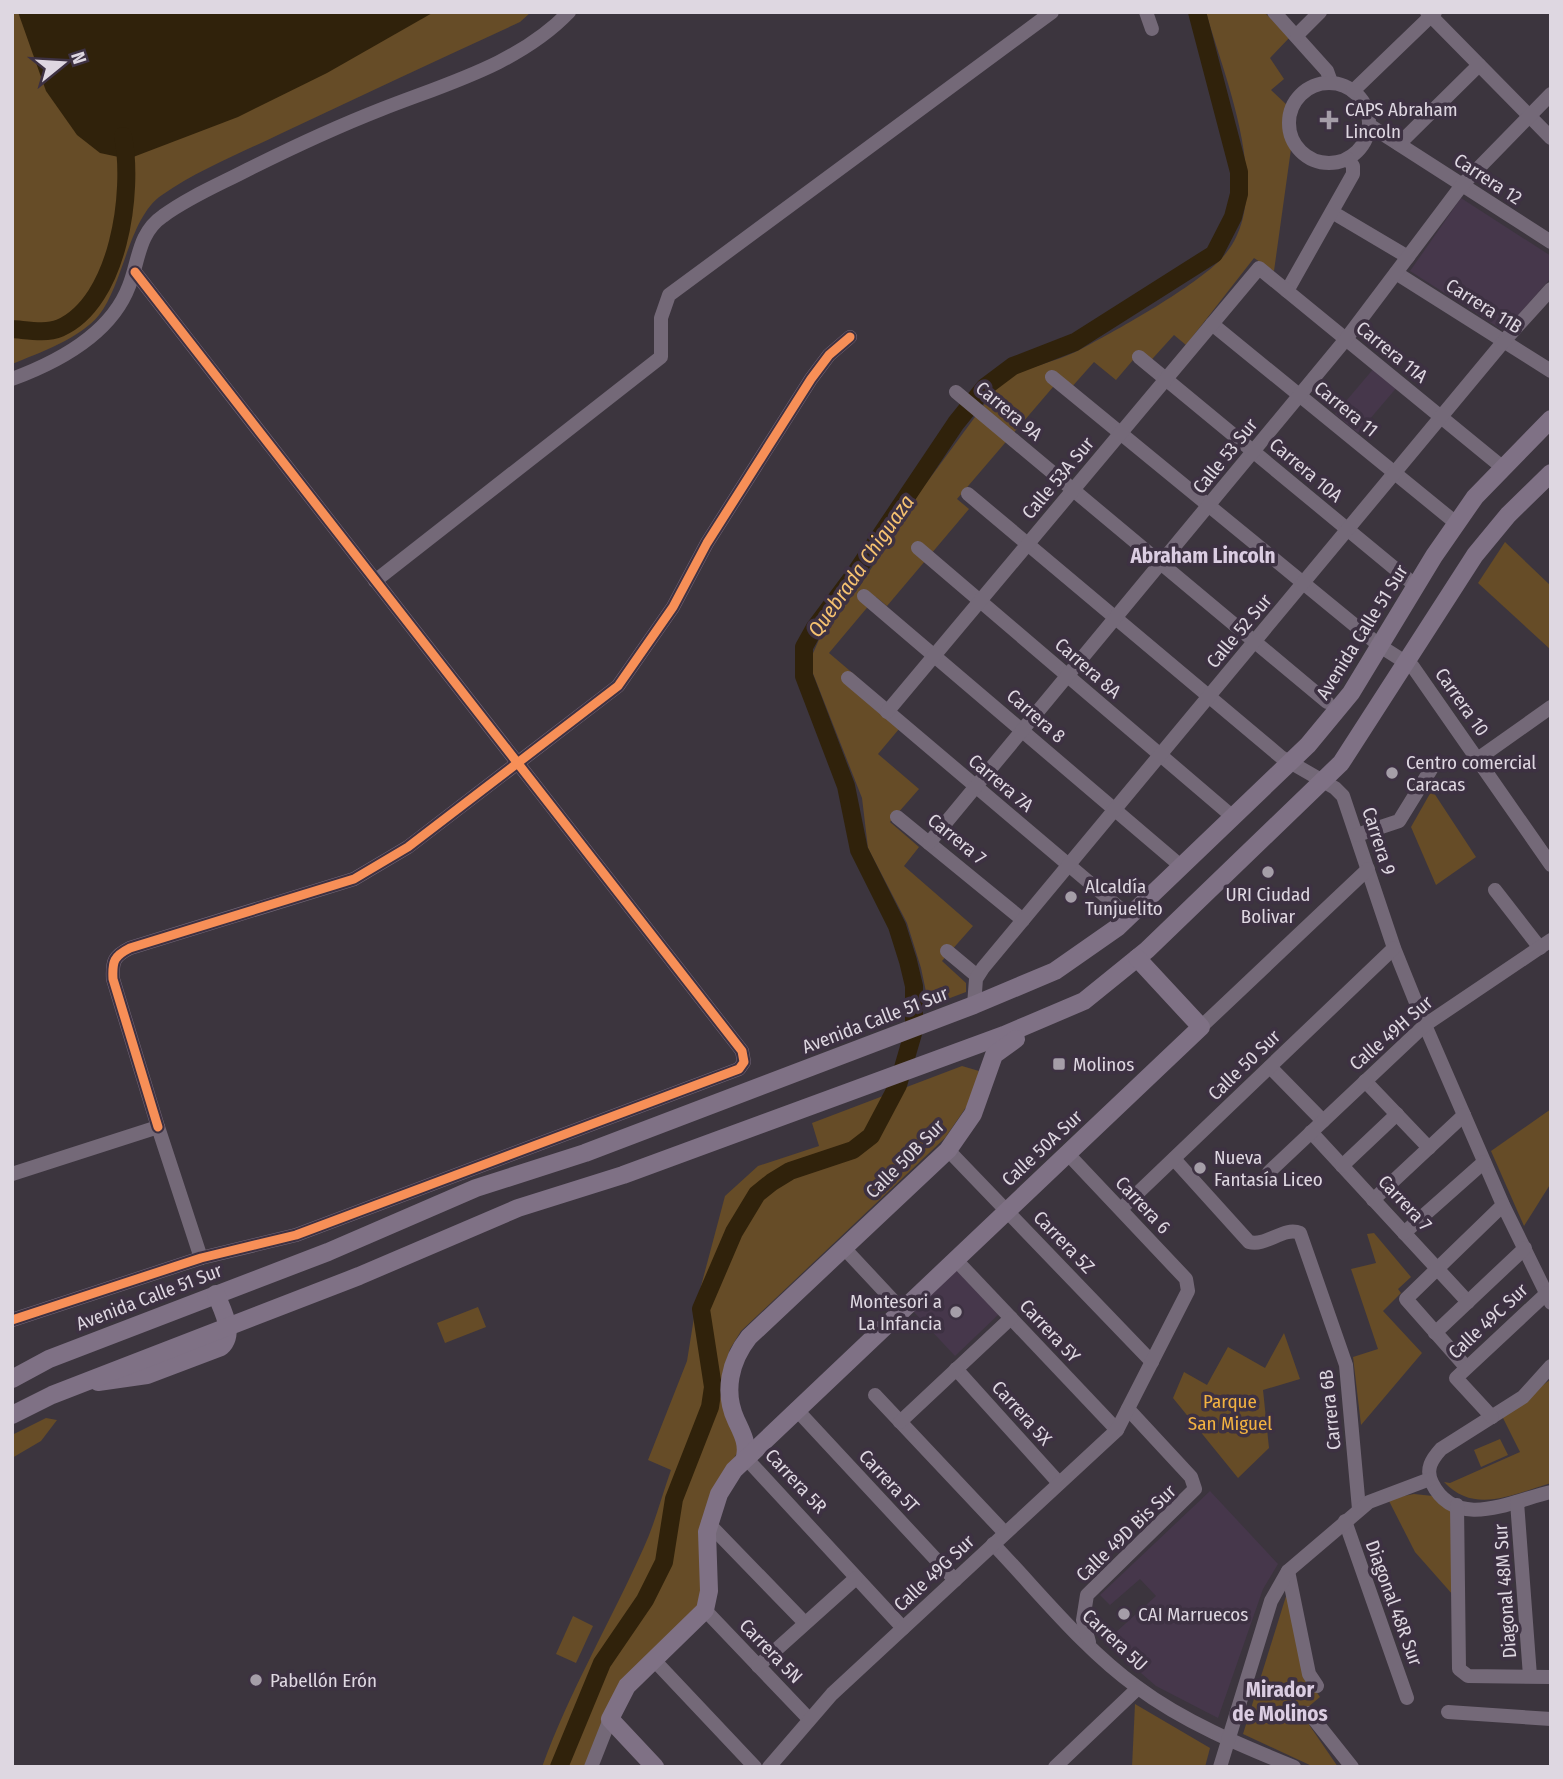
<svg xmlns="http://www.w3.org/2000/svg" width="1563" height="1779" font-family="'Fira Sans Condensed',sans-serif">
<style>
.built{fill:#46374b}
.green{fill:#664c27}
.water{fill:#30220b}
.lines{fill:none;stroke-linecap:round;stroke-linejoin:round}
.river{stroke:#30220b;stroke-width:18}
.minor{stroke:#746978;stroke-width:14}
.major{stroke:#7f7185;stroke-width:18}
.cycleway-casing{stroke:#3d3142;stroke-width:13}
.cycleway{stroke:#f78f57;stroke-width:9}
.poi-dot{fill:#a59ea8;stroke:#3d3142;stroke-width:2.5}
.labels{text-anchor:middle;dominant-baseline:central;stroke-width:7;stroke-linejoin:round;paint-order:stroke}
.poi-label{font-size:19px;fill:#ded7e1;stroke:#3d3142;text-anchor:start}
.street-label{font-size:19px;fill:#ded7e1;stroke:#3d3142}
.park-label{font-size:19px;fill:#f3b241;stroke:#3d3142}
.neighbourhood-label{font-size:21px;font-weight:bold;fill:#dbcde2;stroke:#3d3142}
.water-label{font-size:21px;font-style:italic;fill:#f6c270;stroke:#3d3142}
</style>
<rect width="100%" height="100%" fill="#3c353e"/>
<g class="built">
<path d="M1461 198 1551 256V278L1504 331 1410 271Z"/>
<path d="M1375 367 1398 386 1358 433 1335 414Z"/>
<path d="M957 1268 999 1314 955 1356 912 1310Z"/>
<path d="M1210 1491 1278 1564 1263 1589 1218 1718 1156 1686 1105 1642 1156 1596 1140 1579 1110 1605 1100 1595Z"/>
</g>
<g class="green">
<path d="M12 12H531L520 22C440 59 360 96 280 134 241 153 198 170 162 195 129 217 124 283 99 315 81 338 39 353 12 364Z"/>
<path d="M1206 12H1264L1290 37 1270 58 1284 79 1271 90 1288 106 1284 129 1291 149 1274 271 1254 258 1186 345 1174 335 1144 368 1133 360 1116 380 1094 362 1070 389 1059 380 957 499 969 509 887 606 876 597 829 653 856 676 899 729 878 754 919 789 890 822 919 847 904 866 973 926 942 961 966 983V992L929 1006 921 968 907 923 868 848 862 798 812 671 811 658 821 635 862 583 919 493 1000 383C1025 366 1056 363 1083 348 1119 329 1196 286 1222 258 1277 199 1225 80 1206 12Z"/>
<path d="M1505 542 1551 586V650L1478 583Z"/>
<path d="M1432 790 1476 857 1436 885 1411 827Z"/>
<path d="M962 1066 979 1071 969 1103 945 1138 741 1331 730 1349 726 1361 739 1450 724 1474 703 1600 637 1668 586 1767H542C570 1690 611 1621 644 1547 655 1523 662 1495 671 1470L648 1460 687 1361 696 1305 725 1196 758 1166 819 1146 812 1123Z"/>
<path d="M1551 1109V1183L1524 1226 1491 1151Z"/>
<path d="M1374 1233 1411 1277 1398 1289 1401 1293 1383 1311 1422 1353 1361 1425 1353 1357 1378 1349 1351 1269 1376 1263 1367 1234Z"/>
<path d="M478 1307 486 1327 445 1343 437 1323Z"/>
<path d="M1284 1333 1300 1379 1263 1390 1269 1448 1238 1478 1173 1398 1184 1372 1207 1385 1228 1347 1265 1368Z"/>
<path d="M1551 1379V1483C1513 1494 1475 1515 1444 1482L1450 1483 1520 1452 1502 1416Z"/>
<path d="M46 1418 57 1420 41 1441 12 1458V1435Z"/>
<path d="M1500 1439 1508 1455 1481 1467 1474 1450Z"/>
<path d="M1414 1494 1433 1496 1452 1512 1453 1595 1415 1552 1388 1499Z"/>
<path d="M1287 1593 1304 1674 1320 1697 1301 1713 1338 1767H1314L1243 1734Z"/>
<path d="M573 1616 593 1626 576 1663 556 1654Z"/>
<path d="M1135 1704 1210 1748 1205 1767H1132Z"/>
</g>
<path class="water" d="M18 12H434L327 73 238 117 128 159 100 153 77 135 46 91Z"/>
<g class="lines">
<g class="river">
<path d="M12 329C27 330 46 334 60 328 119 302 134 191 123 136"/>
<path d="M559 1767 602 1663 645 1600 664 1562 674 1499 710 1407 713 1387 701 1309 734 1232 757 1194 772 1182 790 1171 853 1150 871 1136 898 1085 914 1030V986L908 961 897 926 859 850 846 786 804 676V647L814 629 852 578 956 423 985 387 1013 366 1075 342 1214 254 1233 217 1239 194V172L1197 12"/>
</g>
<g class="minor">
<path d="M1146 12 1152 29"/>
<path d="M1274 12 1327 71 1331 82"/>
<path d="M1427 12 1551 138"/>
<path d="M1297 35 1320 12"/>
<circle cx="1329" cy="123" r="40"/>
<path d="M1353 91 1435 12"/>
<path d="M1369 125 1551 242"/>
<path d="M1399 144 1479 65"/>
<path d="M1332 212 1408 257"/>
<path d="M1396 273 1551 371"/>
<path d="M1287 291 1353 174V166L1348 159"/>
<path d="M1212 324 1456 523"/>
<path d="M1139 357 1416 586"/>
<path d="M1052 377 1380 646 1413 667 1551 865"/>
<path d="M12 379C58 362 111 334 129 286 139 261 138 233 163 216 189 197 218 185 247 170 291 148 336 127 382 109 448 83 519 64 569 12"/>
<path d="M956 392 1327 702"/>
<path d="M968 494 1281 757 1335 788 1343 796 1394 948 1425 1025 1503 1205 1551 1303"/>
<path d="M918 548 1233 817"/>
<path d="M375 581 661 357V318L669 295 1052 12"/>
<path d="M864 596 1182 867"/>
<path d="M848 678 1130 917"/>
<path d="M887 712 1259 268 1502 467"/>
<path d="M1479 758 1551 707"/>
<path d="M897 817 1023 920"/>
<path d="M1357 835 1399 821 1433 766"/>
<path d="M929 843 1346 339 1462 185 1551 94"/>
<path d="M1495 890 1540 948"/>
<path d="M947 951 977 976"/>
<path d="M974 1005 976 979 983 968 1504 341 1551 289"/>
<path d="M1201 1027 1368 869"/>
<path d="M1270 1067 1323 1121"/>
<path d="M1365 1081 1429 1148"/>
<path d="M158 1127 113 979C112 961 114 956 130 948L354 879 408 847 618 686 673 607 707 543 811 379 829 355 850 337"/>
<path d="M1311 1132 1468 1302"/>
<path d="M948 1150 1152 1362"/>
<path d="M1174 1159 1249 1242C1266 1247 1284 1226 1300 1233L1346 1365 1359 1509"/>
<path d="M1342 1166 1397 1114"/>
<path d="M1269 1172 1425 1025 1551 940"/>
<path d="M12 1174 158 1127 201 1258"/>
<path d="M1373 1200 1464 1115"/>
<path d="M1121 1209 1394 948"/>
<path d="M1404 1233 1484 1162"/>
<path d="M844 1248 901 1309"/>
<path d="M955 1259 1117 1430"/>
<path d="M12 1320 201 1258 296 1235 739 1069 744 1062 742 1051 135 272"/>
<path d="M1435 1333 1525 1248"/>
<path d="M1551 1366 1523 1397 1441 1449C1432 1459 1425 1469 1432 1483 1456 1532 1514 1500 1551 1492"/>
<path d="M1466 1367 1406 1299 1503 1205"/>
<path d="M956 1369 1059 1483"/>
<path d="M875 1395 1005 1533"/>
<path d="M796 1409 955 1580"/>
<path d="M1492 1417 1456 1378 1547 1293"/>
<path d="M900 1422 1011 1318"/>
<path d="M745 1457 903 1628"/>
<path d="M1517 1502 1530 1676"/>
<path d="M1457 1505 1459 1669 1468 1676 1551 1677"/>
<path d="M1345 1521 1407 1698"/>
<path d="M708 1523 805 1623"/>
<path d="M993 1544C1039 1592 1083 1648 1137 1687 1184 1722 1240 1745 1294 1767"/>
<path d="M1288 1571 1309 1674 1317 1686"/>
<path d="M705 1610 809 1719"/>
<path d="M1089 1642 1083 1620 1087 1595 1195 1489 1191 1477 1128 1409"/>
<path d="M654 1660 755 1767"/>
<path d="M758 1666 856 1578"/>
<path d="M1448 1712 1551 1719"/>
<path d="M1309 1713 1352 1767"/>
<path d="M591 1767 610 1719"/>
<path d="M769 1767 832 1694 1117 1430 1188 1291 1186 1279 1067 1153"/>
<path d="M1055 1767 1138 1688"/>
<path d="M1220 1767 1271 1601 1288 1571 1369 1502 1430 1479"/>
</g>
<g class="major">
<path d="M12 1379 49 1359 328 1252 476 1188 585 1153 974 1005 1055 971 1118 927 1308 745 1351 693 1434 556 1475 497 1551 419"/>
<path d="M98 1382 147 1375 221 1347C236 1333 222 1310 216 1294"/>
<path d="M12 1415 52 1395 359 1276 518 1208 623 1175 1004 1035 1084 1001 1147 950 1341 763 1475 555 1508 515 1551 473"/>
<path d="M745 1457C748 1443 742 1433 736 1420 723 1392 730 1361 749 1337L948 1150 973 1114 994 1055 1016 1039"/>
<path d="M655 1767 610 1719 627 1686 705 1610 709 1591 707 1532 719 1494 734 1470 1201 1027 1137 958"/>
</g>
<g class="cycleway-casing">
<g id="cycleway">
<path d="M158 1127 113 979C112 961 114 956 130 948L354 879 408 847 618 686 673 607 707 543 811 379 829 355 850 337"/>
<path d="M12 1320 201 1258 296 1235 739 1069 744 1062 742 1051 135 272"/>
</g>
</g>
<use href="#cycleway" class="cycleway"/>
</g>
<g class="poi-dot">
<path d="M1325.5 109.5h7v7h7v7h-7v7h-7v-7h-7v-7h7z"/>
<circle cx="1392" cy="773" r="7"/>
<circle cx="1268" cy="872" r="7"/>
<circle cx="1071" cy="897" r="7"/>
<rect x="1052" y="1057" width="14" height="14" rx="3.5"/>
<circle cx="1200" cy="1168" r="7"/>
<circle cx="956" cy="1312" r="7"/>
<circle cx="1124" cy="1614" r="7"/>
<circle cx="256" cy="1680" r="7"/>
</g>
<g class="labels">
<g class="poi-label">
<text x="1345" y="109">CAPS Abraham<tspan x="1345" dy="22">Lincoln</tspan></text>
<text x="1406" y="762">Centro comercial<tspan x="1406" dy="22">Caracas</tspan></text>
<text x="1085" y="886">Alcaldía<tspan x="1085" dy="22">Tunjuelito</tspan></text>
<text x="1268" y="894" text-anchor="middle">URI Ciudad<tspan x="1268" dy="22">Bolivar</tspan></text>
<text x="1073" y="1064">Molinos</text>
<text x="1214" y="1157">Nueva<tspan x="1214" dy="22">Fantasía Liceo</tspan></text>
<text x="942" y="1301" text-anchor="end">Montesori a<tspan x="942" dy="22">La Infancia</tspan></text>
<text x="1138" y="1614">CAI Marruecos</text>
<text x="270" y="1680">Pabellón Erón</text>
</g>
<g class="street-label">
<text transform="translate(1488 179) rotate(33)">Carrera 12</text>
<text transform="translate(1484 306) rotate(32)">Carrera 11B</text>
<text transform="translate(1392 352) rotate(39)">Carrera 11A</text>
<text transform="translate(1346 409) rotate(39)">Carrera 11</text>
<text transform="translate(1009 411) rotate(40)">Carrera 9A</text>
<text transform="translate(1225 456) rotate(-51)">Calle 53 Sur</text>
<text transform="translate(1306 470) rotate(40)">Carrera 10A</text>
<text transform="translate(1058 478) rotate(-50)">Calle 53A Sur</text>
<text transform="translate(1239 631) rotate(-50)">Calle 52 Sur</text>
<text transform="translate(1362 632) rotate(-58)">Avenida Calle 51 Sur</text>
<text transform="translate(1088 668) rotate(41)">Carrera 8A</text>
<text transform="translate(1462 702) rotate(55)">Carrera 10</text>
<text transform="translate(1036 716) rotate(41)">Carrera 8</text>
<text transform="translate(1001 783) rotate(40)">Carrera 7A</text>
<text transform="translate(957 839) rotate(39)">Carrera 7</text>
<text transform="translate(1379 841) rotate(72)">Carrera 9</text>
<text transform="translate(875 1020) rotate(-21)">Avenida Calle 51 Sur</text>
<text transform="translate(1391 1033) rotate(-41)">Calle 49H Sur</text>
<text transform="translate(1244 1065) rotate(-44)">Calle 50 Sur</text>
<text transform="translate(1042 1148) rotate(-43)">Calle 50A Sur</text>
<text transform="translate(905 1159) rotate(-45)">Calle 50B Sur</text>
<text transform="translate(1405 1203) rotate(47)">Carrera 7</text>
<text transform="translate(1143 1205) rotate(47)">Carrera 6</text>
<text transform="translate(1064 1242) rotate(46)">Carrera 5Z</text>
<text transform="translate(149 1297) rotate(-21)">Avenida Calle 51 Sur</text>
<text transform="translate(1488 1321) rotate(-43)">Calle 49C Sur</text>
<text transform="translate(1050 1331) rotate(47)">Carrera 5Y</text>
<text transform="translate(1330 1410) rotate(-96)">Carrera 6B</text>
<text transform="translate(1022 1413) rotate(48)">Carrera 5X</text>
<text transform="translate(796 1481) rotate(47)">Carrera 5R</text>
<text transform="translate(889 1481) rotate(47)">Carrera 5T</text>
<text transform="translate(1126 1533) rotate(-44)">Calle 49D Bis Sur</text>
<text transform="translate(934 1573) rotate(-43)">Calle 49G Sur</text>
<text transform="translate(1505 1591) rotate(-94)">Diagonal 48M Sur</text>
<text transform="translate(1394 1603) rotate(70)">Diagonal 48R Sur</text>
<text transform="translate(1115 1640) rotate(43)">Carrera 5U</text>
<text transform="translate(771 1651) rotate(46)">Carrera 5N</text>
</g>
<g class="park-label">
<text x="1230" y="1401">Parque<tspan x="1230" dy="22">San Miguel</tspan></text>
</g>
<g class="neighbourhood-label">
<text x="1203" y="556">Abraham Lincoln</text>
<text x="1280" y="1690">Mirador<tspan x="1280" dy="24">de Molinos</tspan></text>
</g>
<g class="water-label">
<text transform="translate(861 566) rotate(-55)">Quebrada Chiguaza</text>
</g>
</g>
<rect width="1563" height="1779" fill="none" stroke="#ded7e1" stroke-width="28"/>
<g transform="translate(63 63) rotate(72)" stroke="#3d3142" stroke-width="5" paint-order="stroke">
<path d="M0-5L12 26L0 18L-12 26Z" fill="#ded7e1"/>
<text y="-10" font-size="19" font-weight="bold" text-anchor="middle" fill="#ded7e1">N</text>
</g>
</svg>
